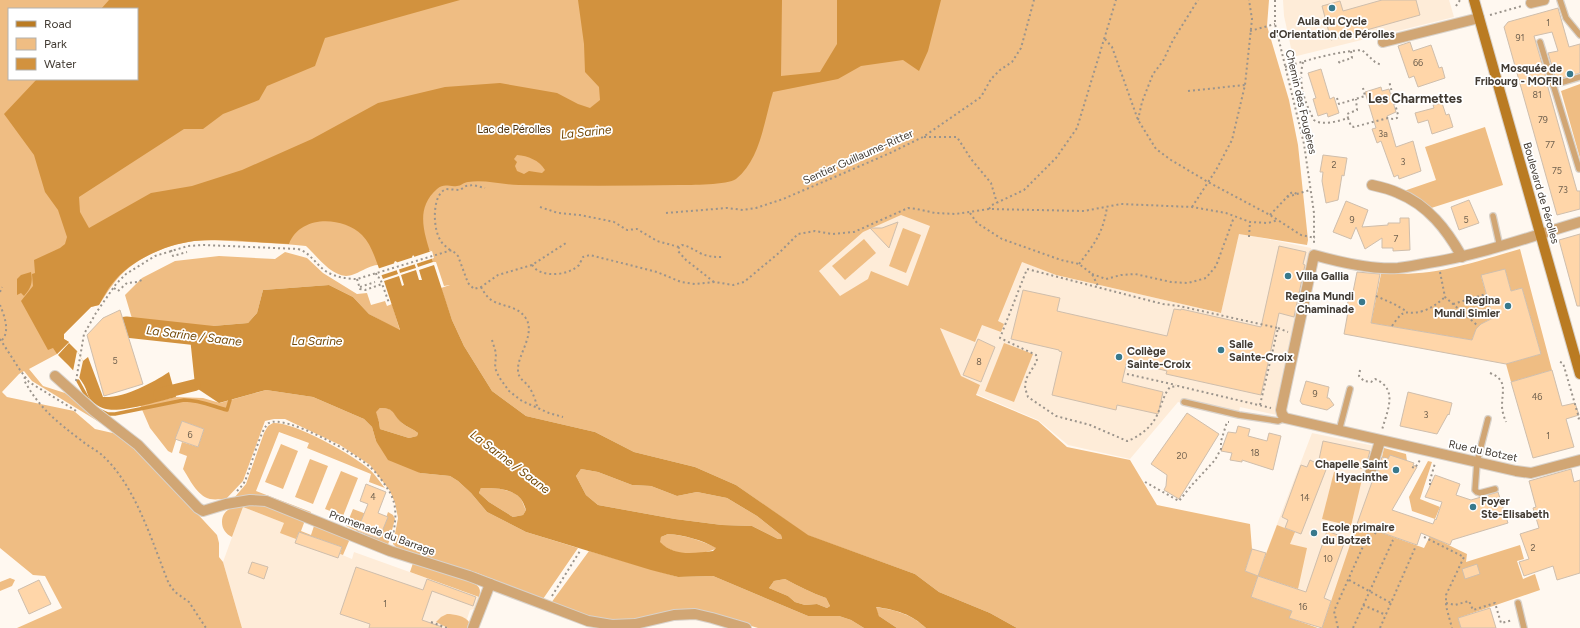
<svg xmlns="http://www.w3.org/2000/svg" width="1580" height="628" font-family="Figtree,sans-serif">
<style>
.built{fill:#feecd8}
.green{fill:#efbd83;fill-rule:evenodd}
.water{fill:#d2923e;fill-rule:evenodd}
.pier{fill:#fff8f0}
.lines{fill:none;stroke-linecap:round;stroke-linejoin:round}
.stream{stroke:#d2923e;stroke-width:3.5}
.canal{stroke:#d2923e;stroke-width:12}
.river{stroke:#d2923e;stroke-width:21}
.building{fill:#ffd6a9;stroke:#cfbeac}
.service-casing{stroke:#d9d2ca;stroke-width:8}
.minor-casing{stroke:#d9d2ca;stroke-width:12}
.secondary-casing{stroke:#d9d2ca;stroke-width:12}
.path{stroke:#9b948c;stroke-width:2;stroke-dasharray:2 3;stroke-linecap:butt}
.service{stroke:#d1a674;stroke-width:5.5}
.minor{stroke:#d1a674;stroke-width:10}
.secondary{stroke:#ba7b22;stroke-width:10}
.poi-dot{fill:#38798c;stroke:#fff;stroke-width:1.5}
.labels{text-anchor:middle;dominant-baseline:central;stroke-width:3.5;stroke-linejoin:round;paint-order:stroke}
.number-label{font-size:9px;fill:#716250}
.poi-label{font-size:11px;font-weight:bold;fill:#423b33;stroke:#fff;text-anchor:start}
.street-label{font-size:11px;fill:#423b33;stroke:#fff}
.park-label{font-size:11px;fill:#4a2f0c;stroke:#fff}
.water-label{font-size:12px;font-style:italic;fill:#744907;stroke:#fff}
.quarter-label{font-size:13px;font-weight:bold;fill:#423b33;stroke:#fff}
</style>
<rect width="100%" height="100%" fill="#fff8f0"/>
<g class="built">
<path d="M1283 0H1449L1454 17 1293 57 1284 16Z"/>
<path d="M901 214 1056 275 1221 313 1239 233 1311 248V257L1277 415 1240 407 1238 416 1178 402 1130 459 1068 445 1038 420 974 393 840 298 818 271 863 231Z"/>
<path d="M1312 433 1384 448 1378 467 1379 471 1377 470 1322 628 1289 618 1291 612 1251 597 1266 553Z"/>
<path d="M243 507 284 523 281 533 299 532 342 547 340 554 352 559 354 552 479 597 474 609 470 610 467 619 469 622 467 628H242L223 562Z"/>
</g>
<g class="green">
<path d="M0 0H1269L1267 26 1289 100 1298 145 1308 240 1307 245 1239 234 1221 313 1056 275 1022 262 998 321 1004 324 1001 332 982 325 975 342 940 328 961 376 980 385 976 395 1038 421 1067 447 1130 460 1157 505 1250 524 1252 549 1245 571 1258 575 1277 525 1295 532 1290 544 1307 548 1298 589 1258 576 1251 597 1292 611 1290 618 1318 628H1017L990 613 939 592 915 574 807 535 736 485 695 467 634 452 595 432 526 416 492 391 464 346 452 320 441 288 450 285 444 286 436 262H433L430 250 382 265C375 264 368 268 361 271 357 273 351 276 346 276 330 275 317 256 306 246 287 244 268 243 249 242 231 241 212 239 194 241 170 244 143 255 125 271 114 281 107 293 99 305L91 307 64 334V339L69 342 57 354 29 369 43 386 65 393 104 423V425L32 381 24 371 19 374 2 392 7 397 74 411 95 429 117 434 129 440 217 535 219 543V557L223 562 242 628H17L62 608 45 576 33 575 0 548ZM9 9H137V79H9ZM901 215 930 226 908 286 871 271 868 279 840 296 819 271 863 232Z"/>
<path d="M1580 84V158L1561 91Z"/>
<path d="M1485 127 1503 185 1425 210 1398 193 1436 180 1425 147Z"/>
<path d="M903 228 921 235 906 273 889 266Z"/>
<path d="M864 239 876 253 845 280 832 266Z"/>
<path d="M1520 249 1552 370 1511 382 1506 364 1541 354 1522 288 1511 291 1505 269 1481 276 1493 318C1480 324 1477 326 1472 340L1371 323 1381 274C1399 274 1418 274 1436 271 1465 266 1492 257 1520 249Z"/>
<path d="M285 252 307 258 323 273 357 294 367 293 371 305 385 301 387 306 392 304 400 331 369 314 353 297 329 285 263 290 257 313 248 323 189 328 133 322 125 295 142 278 175 261 219 256 275 259Z"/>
<path d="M1004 343 1033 354 1014 402 985 391Z"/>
<path d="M266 390 313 397 364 419 372 427 376 441 420 473 450 476 458 481 471 493 487 512 526 532 578 548 543 599 477 573 445 565 397 548 393 544 398 518 395 503 390 491 370 465 340 445 285 419H274L265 421 243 481 226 499C221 499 215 500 210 499 197 496 189 478 183 469L187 456 179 453 182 442 198 447 204 429 182 421 172 453 168 451 150 428 140 405 176 397 203 398 220 403Z"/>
<path d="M380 408C398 408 392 415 402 423 407 427 413 429 418 433L417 436 409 438 380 429 379 422 375 412Z"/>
<path d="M273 423C295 422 351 454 369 469 375 474 380 482 385 488L369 482 371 474 307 448 309 443 279 432 256 491 311 512 310 515 234 498 246 484 264 433 268 426Z"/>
<path d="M281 444 298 451 283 489 265 482Z"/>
<path d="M1384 448 1406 454 1407 461 1390 456 1388 459 1382 457Z"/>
<path d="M310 459 328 466 313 504 295 497Z"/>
<path d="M1428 461 1432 462 1420 499 1440 507 1435 519 1412 511 1409 497Z"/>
<path d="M581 469 598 472 632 485 651 486 677 496 697 492 727 498 757 516 781 535 782 539H778L752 526 722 525 675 519 598 505 586 495 576 476Z"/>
<path d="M341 471 358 478 343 516 325 509Z"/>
<path d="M1334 472 1362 479 1351 526 1322 519Z"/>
<path d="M481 488C494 488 510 488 520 498 523 501 524 507 526 510L523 515 513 517 489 502 479 493Z"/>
<path d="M255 504 273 507 302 519 304 523 301 531 311 535 314 526 319 525 348 539 349 541 343 555 340 554 342 547 299 532 296 539 280 533 284 523 243 507 232 537C226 534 222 529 222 522 222 505 243 505 255 504Z"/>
<path d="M353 509 369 515 362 519 357 531 346 526Z"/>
<path d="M388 512 393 515 395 519 388 545 382 543 364 536 365 533 379 539Z"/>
<path d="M1357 524 1424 548 1430 536 1467 554 1466 562 1520 545 1524 559 1517 561 1523 579 1535 574 1540 590 1458 618 1461 628H1322Z"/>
<path d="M668 534C685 535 702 541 717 548 711 552 692 555 685 554 677 553 665 548 659 542L661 537Z"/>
<path d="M589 551 678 577 713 576 808 616H839L851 620 864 628H758L715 615 613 621 590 617 551 603Z"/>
<path d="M413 563 474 583C480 587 481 590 479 597L410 572Z"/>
<path d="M10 578 15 580 12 586 0 591V582Z"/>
<path d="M785 579C798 586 812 593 826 598L830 606 827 608 817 604 805 605 795 602 788 596 769 588 774 581Z"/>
<path d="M875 607C896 610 911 614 926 628H897L879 616Z"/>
<path d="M447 614C454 614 465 616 469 622L467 628H448L436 622 441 617Z"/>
</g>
<g class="water">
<path d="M109 0H460L325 38 315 66 267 86 259 100 223 114 203 129H184L79 197 80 212 89 228 151 193 192 186 242 170 312 139 378 103 445 87 500 83 557 93 578 104 590 108 600 100 599 87 585 72 584 44 578 0H782L781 76 820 72 837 44V0H941L928 51 919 71 903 60 861 66 838 79 773 92C764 120 761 159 736 179 728 185 690 185 679 185 626 186 573 186 519 185 503 185 484 179 468 182 464 182 461 186 457 186 449 187 444 183 437 189 413 210 426 237 433 262L418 267 414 256 413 255 412 257 416 268 400 273 397 262 395 261 394 263 398 274 383 279C377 265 373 246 362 235 342 216 300 215 289 244 258 243 225 238 194 241 165 245 130 260 112 284 107 290 103 298 99 305L91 307 64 334V339L69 342 57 354 53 348 48 350 21 301 33 286 32 274 35 273 34 260 60 248 65 244 67 237 58 210 45 192 34 155 4 114 37 79H137V9H101ZM517 155C528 156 539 160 545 170L542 173 529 171 524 174 517 171 515 166 517 162 514 159Z"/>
<path d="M434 265 452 320 464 346 492 391 526 416 595 432 634 452 695 467 736 485 808 535 915 574 939 592 990 613 1017 628H926C911 614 897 610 876 607L879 616 897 628H864L851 620 839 616H808L713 576 678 577 651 570 526 532 487 512 471 493 458 481 450 476 420 473 388 460 376 441 372 427 364 419 313 397 266 390 219 403 198 389 195 385 189 328 248 323 257 313 263 290 329 285 353 297 369 314 400 330 384 281 399 276 402 286 404 285 401 275 416 270 419 280H422L419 270ZM380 408C396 408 392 415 402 423 407 427 413 429 418 433L417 436 409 438 380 429 379 422 376 412ZM581 469 598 472 632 485 651 486 677 496 697 492 727 498 757 516 781 535 782 539H778L752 526 722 525 675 519 598 505 586 495 576 476ZM481 488C494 488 511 488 520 498 523 501 525 507 526 510L523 515 513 517 489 502 479 493ZM668 534C684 535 702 540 716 548L713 551C694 553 675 557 660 542L661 537ZM785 579C798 586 812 593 826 598L830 606 827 608 817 604 805 605 795 602 788 596 769 588 774 581Z"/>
<path d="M31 272C33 283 31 288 24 296L21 293 17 295V279L21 275Z"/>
<path d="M69 343 77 351 83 361 88 357 103 397C125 398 152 383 169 372L176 397C160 401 120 413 106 409 101 408 94 404 90 399 87 395 87 390 84 385 78 374 67 364 58 355Z"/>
</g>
<g class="pier">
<path d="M432 251 434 258 379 276 377 269Z"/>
<path d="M77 351 83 361 79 379 73 371Z"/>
</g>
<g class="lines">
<g class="stream">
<path d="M78 381 89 401"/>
<path d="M99 410 108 414H115L184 400C200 400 212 406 227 410L230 400"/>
</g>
<path class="canal" d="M159 394 195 385"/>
<path class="river" d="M126 327 217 337"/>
</g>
<g class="building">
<path d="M1382 0H1416L1420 15 1331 40 1322 6 1340 1 1343 11Z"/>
<path d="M1558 8 1569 47 1580 44V73L1556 80 1548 53 1558 51 1552 32 1534 36 1548 84H1547L1577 191H1580V209L1557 215 1504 27 1508 22Z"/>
<path d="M1410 42 1413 51 1431 45 1439 68 1442 67 1445 78 1418 87 1414 76 1409 78 1398 46Z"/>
<path d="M1321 69 1330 99 1334 97 1339 113 1328 117 1327 113 1318 116 1313 99 1316 98 1308 73Z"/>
<path d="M1381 87 1382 91 1389 89 1396 112 1387 116 1396 147 1413 141 1421 171 1399 179 1398 175 1394 177 1381 141 1377 143 1372 129 1376 128 1365 92Z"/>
<path d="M1442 103 1446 115 1449 114 1453 127 1432 134 1428 120 1418 123 1415 113 1434 108 1433 105Z"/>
<path d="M1323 155 1347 158 1344 176 1342 175 1338 200 1326 203 1322 181 1323 172H1320Z"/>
<path d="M1469 200 1479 223 1459 230 1451 207Z"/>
<path d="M1346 201 1368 210 1362 227 1388 225V223H1400V218H1409L1410 250 1393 251V248H1382V238L1365 249 1356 227 1351 239 1333 232Z"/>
<path d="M898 222 889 248 870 228H882Z"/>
<path d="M1580 234V306H1577L1559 240Z"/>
<path d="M1279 246 1306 252 1303 264 1305 265 1294 317 1279 313 1261 395 1166 374 1167 371 1127 361 1122 382 1163 392 1158 414 1117 405 1116 410 1052 395 1062 352 1059 351V350L1011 339 1023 290 1060 298 1057 311 1167 336 1174 309 1181 310V309L1261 327Z"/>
<path d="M1505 269 1511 291 1522 288 1541 354 1506 364 1344 334 1348 312H1346L1350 291 1353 292 1357 272 1380 274 1371 323 1472 340 1476 329 1481 324 1493 318 1481 275Z"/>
<path d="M120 310 143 384 104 396 87 335 103 318Z"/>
<path d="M978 339 995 347 981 382 963 375Z"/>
<path d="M1552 370 1562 406 1575 403 1579 415 1566 419 1574 447 1533 458 1511 382Z"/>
<path d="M1306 381 1329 387 1327 398H1329L1334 405 1327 410 1302 404 1300 401Z"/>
<path d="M1408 392 1452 403 1449 415 1448 414 1437 434 1400 426Z"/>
<path d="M1187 413 1219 434 1179 499 1164 490 1166 486 1167 475 1151 464Z"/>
<path d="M182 421 204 429 198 447 175 439Z"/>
<path d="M1238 426 1250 429 1248 436 1267 441 1269 433 1281 436 1273 470 1242 460V462L1230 460 1232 453 1221 451 1228 432 1236 433Z"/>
<path d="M1323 441 1370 451 1365 469 1329 462 1301 534 1285 528 1288 520 1282 517 1301 465 1307 467 1310 460 1318 464Z"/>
<path d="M1390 455 1414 463 1413 465 1417 467 1392 510 1433 524 1435 519 1436 520 1442 502 1425 497 1435 475 1460 484 1456 495 1471 500 1498 492 1508 523 1452 540 1450 545 1421 533 1417 545 1357 524 1372 482 1375 479 1382 457 1388 459Z"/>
<path d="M1571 469 1574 482 1580 480V573L1557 580 1553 566 1524 576 1519 562 1529 559 1520 534 1539 528 1533 508 1536 507 1529 481Z"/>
<path d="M366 484 386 492 378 513 388 517 379 539 357 531 368 504 360 501Z"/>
<path d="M1327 531 1346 538 1324 598 1331 601 1322 628 1289 618 1292 611 1251 597 1258 576 1306 592Z"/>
<path d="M299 532 342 547 338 558 295 543Z"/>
<path d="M1252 549 1266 553 1258 576 1245 571Z"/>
<path d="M252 562 268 567 264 579 248 573Z"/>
<path d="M1477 564 1480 574 1465 579 1462 569Z"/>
<path d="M356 567 423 590 427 579 476 597 473 606 432 591 422 620 442 627 441 628H369L370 624 340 614Z"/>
<path d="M39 580 51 604 29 614 18 590Z"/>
<path d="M1490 608 1496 628H1461L1458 618Z"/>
</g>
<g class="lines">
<g class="service-casing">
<g id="service">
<path d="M1560 0 1566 18 1580 35"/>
<path d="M1540 42 1579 169"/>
<path d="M1553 85 1580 77"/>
<path d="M1493 216 1500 247"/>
<path d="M1184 402 1239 415 1278 421 1285 418"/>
<path d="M1488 419 1477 462 1475 490 1477 492 1480 493 1495 489"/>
<path d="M1339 431 1350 389"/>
<path d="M1518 603 1524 628"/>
</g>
</g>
<g class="minor-casing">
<g id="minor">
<path d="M1531 3 1544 0"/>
<path d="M1383 42 1479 18"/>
<path d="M1372 185C1381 187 1390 189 1398 193 1428 205 1447 230 1462 257"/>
<path d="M1580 222C1529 237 1480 255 1428 263 1418 265 1408 267 1398 268 1372 270 1339 262 1314 255L1281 410 1282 414 1285 418 1516 471 1531 473 1580 460"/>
<path d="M55 376 94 411 138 445 198 508 203 511 226 504 250 500 266 501 390 551 469 576 588 621 612 625 635 624 674 615 695 614 712 618 746 628"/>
<path d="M1369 477 1380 441"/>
<path d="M473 628 490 584"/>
</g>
</g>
<g class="secondary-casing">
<path id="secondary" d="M1474 0 1580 374"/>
</g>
<g class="path">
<path d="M1275 0V24L1304 144 1314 213V244"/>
<path d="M1456 6 1460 0"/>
<path d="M1490 15 1522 6"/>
<path d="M1250 31 1275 24"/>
<path d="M1105 39 1112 47 1138 120 1156 149 1171 160 1208 182 1270 215 1301 235 1315 238"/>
<path d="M1303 62C1298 83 1304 101 1314 120 1322 126 1339 121 1348 118L1347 114 1357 110 1356 99"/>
<path d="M1340 63 1339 62 1352 58 1351 51"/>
<path d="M1285 67C1311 59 1335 52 1362 50L1375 62 1381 65"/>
<path d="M1188 91 1245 85"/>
<path d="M1337 98 1339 104 1365 96 1363 88"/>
<path d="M1348 118 1351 126 1354 127 1388 118 1393 119 1397 118 1398 115 1389 81"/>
<path d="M1138 120 1142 102 1153 74 1163 61 1173 40 1198 0"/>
<path d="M924 137H957L971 159 991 183 997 203"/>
<path d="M1287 197 1289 194 1293 192 1297 194"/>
<path d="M540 207 558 213 580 215 605 220 614 222 627 230 637 229 657 241 679 247"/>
<path d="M1192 207 1216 170 1232 140 1245 85 1252 19 1249 0"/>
<path d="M989 209 992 205 1024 190 1056 158 1077 128 1116 0"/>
<path d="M666 213 727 208 743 210 756 208 783 199 830 179 890 153 923 137 981 97 991 79 1000 70 1012 62 1021 48 1034 0"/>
<path d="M970 213 977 223 1002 239 1061 260 1079 264 1092 274 1099 288"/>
<path d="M1270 215 1287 197 1310 190"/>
<path d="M1249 237 1250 222"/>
<path d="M171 250 173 256 187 252"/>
<path d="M450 250C447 247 443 245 441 241 433 231 431 195 446 189L460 190 466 186 473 185 485 188"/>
<path d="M1079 264C1095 243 1103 233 1107 207"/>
<path d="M532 265C534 267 536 270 539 271 550 277 570 274 579 265 580 263 582 259 583 257L590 255 657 272 681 282 695 284 715 282 733 285 744 282 780 252 798 234 815 231 832 234 854 232 908 208 917 209 935 213 955 214 989 209 1084 211 1121 204 1192 207 1226 213 1250 222 1268 223 1278 220"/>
<path d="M1440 272 1445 297 1478 326"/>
<path d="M376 273 377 277 380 278 389 303"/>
<path d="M1092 274 1106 279 1121 275 1135 274 1171 282 1188 283 1206 278 1216 266 1234 217"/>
<path d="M357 279 360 289 365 290 382 284"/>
<path d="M714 282 686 260 678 251 679 247 682 245C689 246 694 250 700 253 708 257 715 257 724 257"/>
<path d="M360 287 375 282"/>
<path d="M481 287C484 292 487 298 493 301 504 307 517 306 525 317 537 333 517 355 518 370 518 379 525 381 529 387 533 393 536 401 537 407"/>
<path d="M114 288 118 291 127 283 137 282 144 279"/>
<path d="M0 292 2 287"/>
<path d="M1376 296 1394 304 1406 311"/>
<path d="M1453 304 1486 294"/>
<path d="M0 305C4 315 11 332 1 341"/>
<path d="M1392 326C1407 304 1404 317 1423 311 1432 308 1438 303 1445 297"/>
<path d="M1278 328 1288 332"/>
<path d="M0 339 20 370 29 382 78 412"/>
<path d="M492 340 496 353 495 368 499 377 509 391 522 401 549 413 563 417"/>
<path d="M1560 362 1563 363 1579 418 1578 420"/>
<path d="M1360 370 1359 376 1364 381 1371 382 1375 379C1399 389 1387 411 1382 430"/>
<path d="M1490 373C1508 380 1502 391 1502 406 1502 411 1504 417 1506 422"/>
<path d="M1127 374 1176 385"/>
<path d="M25 377 24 380C39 408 57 422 82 441 88 446 96 450 102 455 136 486 152 542 169 584L175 592 189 602 206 628"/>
<path d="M76 381 84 334 96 313 116 284 126 274 155 256 188 246 204 245 298 249C311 253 316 265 327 272 336 277 347 279 357 279L452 250 458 256 468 283 474 289 481 287 498 275 532 265 566 243"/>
<path d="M1260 405 1278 328 1179 306 1163 304 1027 269 1000 338 1036 355 1037 361 1026 379 1025 388 1028 397 1056 416 1090 425 1127 441C1137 438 1149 429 1155 419 1161 409 1162 397 1170 387L1178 386 1271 408"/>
<path d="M1412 467 1415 468 1420 460"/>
<path d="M1145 482 1179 501 1191 486 1215 460 1221 449V441L1227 422H1229"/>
<path d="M1431 484H1429L1435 463"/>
<path d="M237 491C240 488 243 485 245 481 250 470 261 427 269 423 285 414 357 454 370 467 377 473 384 483 389 491 399 507 395 524 392 541"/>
<path d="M1357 527 1370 531"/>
<path d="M1424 537 1464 557 1446 595V606L1452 628"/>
<path d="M1349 580 1391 603"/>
<path d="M552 596 580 551"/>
<path d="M1446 603 1455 605 1469 601 1473 610 1495 603 1501 623 1513 620"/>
<path d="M1363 605 1386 615"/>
<path d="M431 622 447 628"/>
<path d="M1338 628 1334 611 1370 531 1377 534"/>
<path d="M1353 628 1393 540"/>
<path d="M1380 628 1415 548"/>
</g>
<use href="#service" class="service"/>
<use href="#minor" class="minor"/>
<use href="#secondary" class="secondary"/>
</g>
<g class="poi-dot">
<circle cx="1332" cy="8" r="4"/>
<circle cx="1570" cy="74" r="4"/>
<circle cx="1288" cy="276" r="4"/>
<circle cx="1362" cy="302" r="4"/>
<circle cx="1508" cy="306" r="4"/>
<circle cx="1221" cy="350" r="4"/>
<circle cx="1119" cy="357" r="4"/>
<circle cx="1396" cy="470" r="4"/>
<circle cx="1473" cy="507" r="4"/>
<circle cx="1314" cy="533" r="4"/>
</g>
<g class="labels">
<g class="number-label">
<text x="1548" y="22">1</text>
<text x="1520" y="37">91</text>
<text x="1418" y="62">66</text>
<text x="1537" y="94">81</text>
<text x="1543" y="119">79</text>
<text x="1383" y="133">3a</text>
<text x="1550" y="144">77</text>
<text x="1403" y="161">3</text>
<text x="1334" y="164">2</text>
<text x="1557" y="170">75</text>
<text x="1563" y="189">73</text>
<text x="1352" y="219">9</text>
<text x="1466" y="219">5</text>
<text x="1396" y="238">7</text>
<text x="115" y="360">5</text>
<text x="979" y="361">8</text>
<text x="1315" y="393">9</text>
<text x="1537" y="396">46</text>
<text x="1426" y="414">3</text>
<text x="190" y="434">6</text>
<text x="1548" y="435">1</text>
<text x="1255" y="452">18</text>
<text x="1182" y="455">20</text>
<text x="373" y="496">4</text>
<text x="1305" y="497">14</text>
<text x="1533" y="547">2</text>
<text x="1328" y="558">10</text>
<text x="385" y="603">1</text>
<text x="1303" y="606">16</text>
</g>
<g class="poi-label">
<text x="1332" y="21" text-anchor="middle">Aula du Cycle<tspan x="1332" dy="13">d'Orientation de Pérolles</tspan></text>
<text x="1562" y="68" text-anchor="end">Mosquée de<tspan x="1562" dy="13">Fribourg - MOFRI</tspan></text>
<text x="1296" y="276">Villa Gallia</text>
<text x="1354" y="296" text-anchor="end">Regina Mundi<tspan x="1354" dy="13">Chaminade</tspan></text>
<text x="1500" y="300" text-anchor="end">Regina<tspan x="1500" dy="13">Mundi Simler</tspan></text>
<text x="1229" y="344">Salle<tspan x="1229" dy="13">Sainte-Croix</tspan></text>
<text x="1127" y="351">Collège<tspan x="1127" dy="13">Sainte-Croix</tspan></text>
<text x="1388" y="464" text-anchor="end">Chapelle Saint<tspan x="1388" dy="13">Hyacinthe</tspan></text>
<text x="1481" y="501">Foyer<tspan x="1481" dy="13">Ste-Elisabeth</tspan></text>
<text x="1322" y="527">Ecole primaire<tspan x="1322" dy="13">du Botzet</tspan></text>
</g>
<g class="street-label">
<text transform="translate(1301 102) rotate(77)">Chemin des Fougères</text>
<text transform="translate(858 157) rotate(-24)">Sentier Guillaume-Ritter</text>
<text transform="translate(1541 193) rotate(74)">Boulevard de Pérolles</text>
<text transform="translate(1483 451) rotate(12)">Rue du Botzet</text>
<text transform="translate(382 533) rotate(20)">Promenade du Barrage</text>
</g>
<g class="park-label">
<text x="514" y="129">Lac de Pérolles</text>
</g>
<g class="water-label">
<text transform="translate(586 132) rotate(-6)">La Sarine</text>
<text transform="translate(194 336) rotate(7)">La Sarine / Saane</text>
<text x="317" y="341">La Sarine</text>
<text transform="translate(510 462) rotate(37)">La Sarine / Saane</text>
</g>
<g class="quarter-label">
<text x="1415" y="98">Les Charmettes</text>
</g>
</g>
<rect x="8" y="8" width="130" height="72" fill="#ffffff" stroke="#b3b1ad"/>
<rect x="16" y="21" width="20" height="6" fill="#ba7b22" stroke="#b3b1ad"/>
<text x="44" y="28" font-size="12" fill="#423b33">Road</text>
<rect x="16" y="38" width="20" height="12" fill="#efbd83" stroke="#b3b1ad"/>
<text x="44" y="48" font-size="12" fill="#423b33">Park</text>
<rect x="16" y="58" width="20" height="12" fill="#d2923e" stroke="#b3b1ad"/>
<text x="44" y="68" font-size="12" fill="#423b33">Water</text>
</svg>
